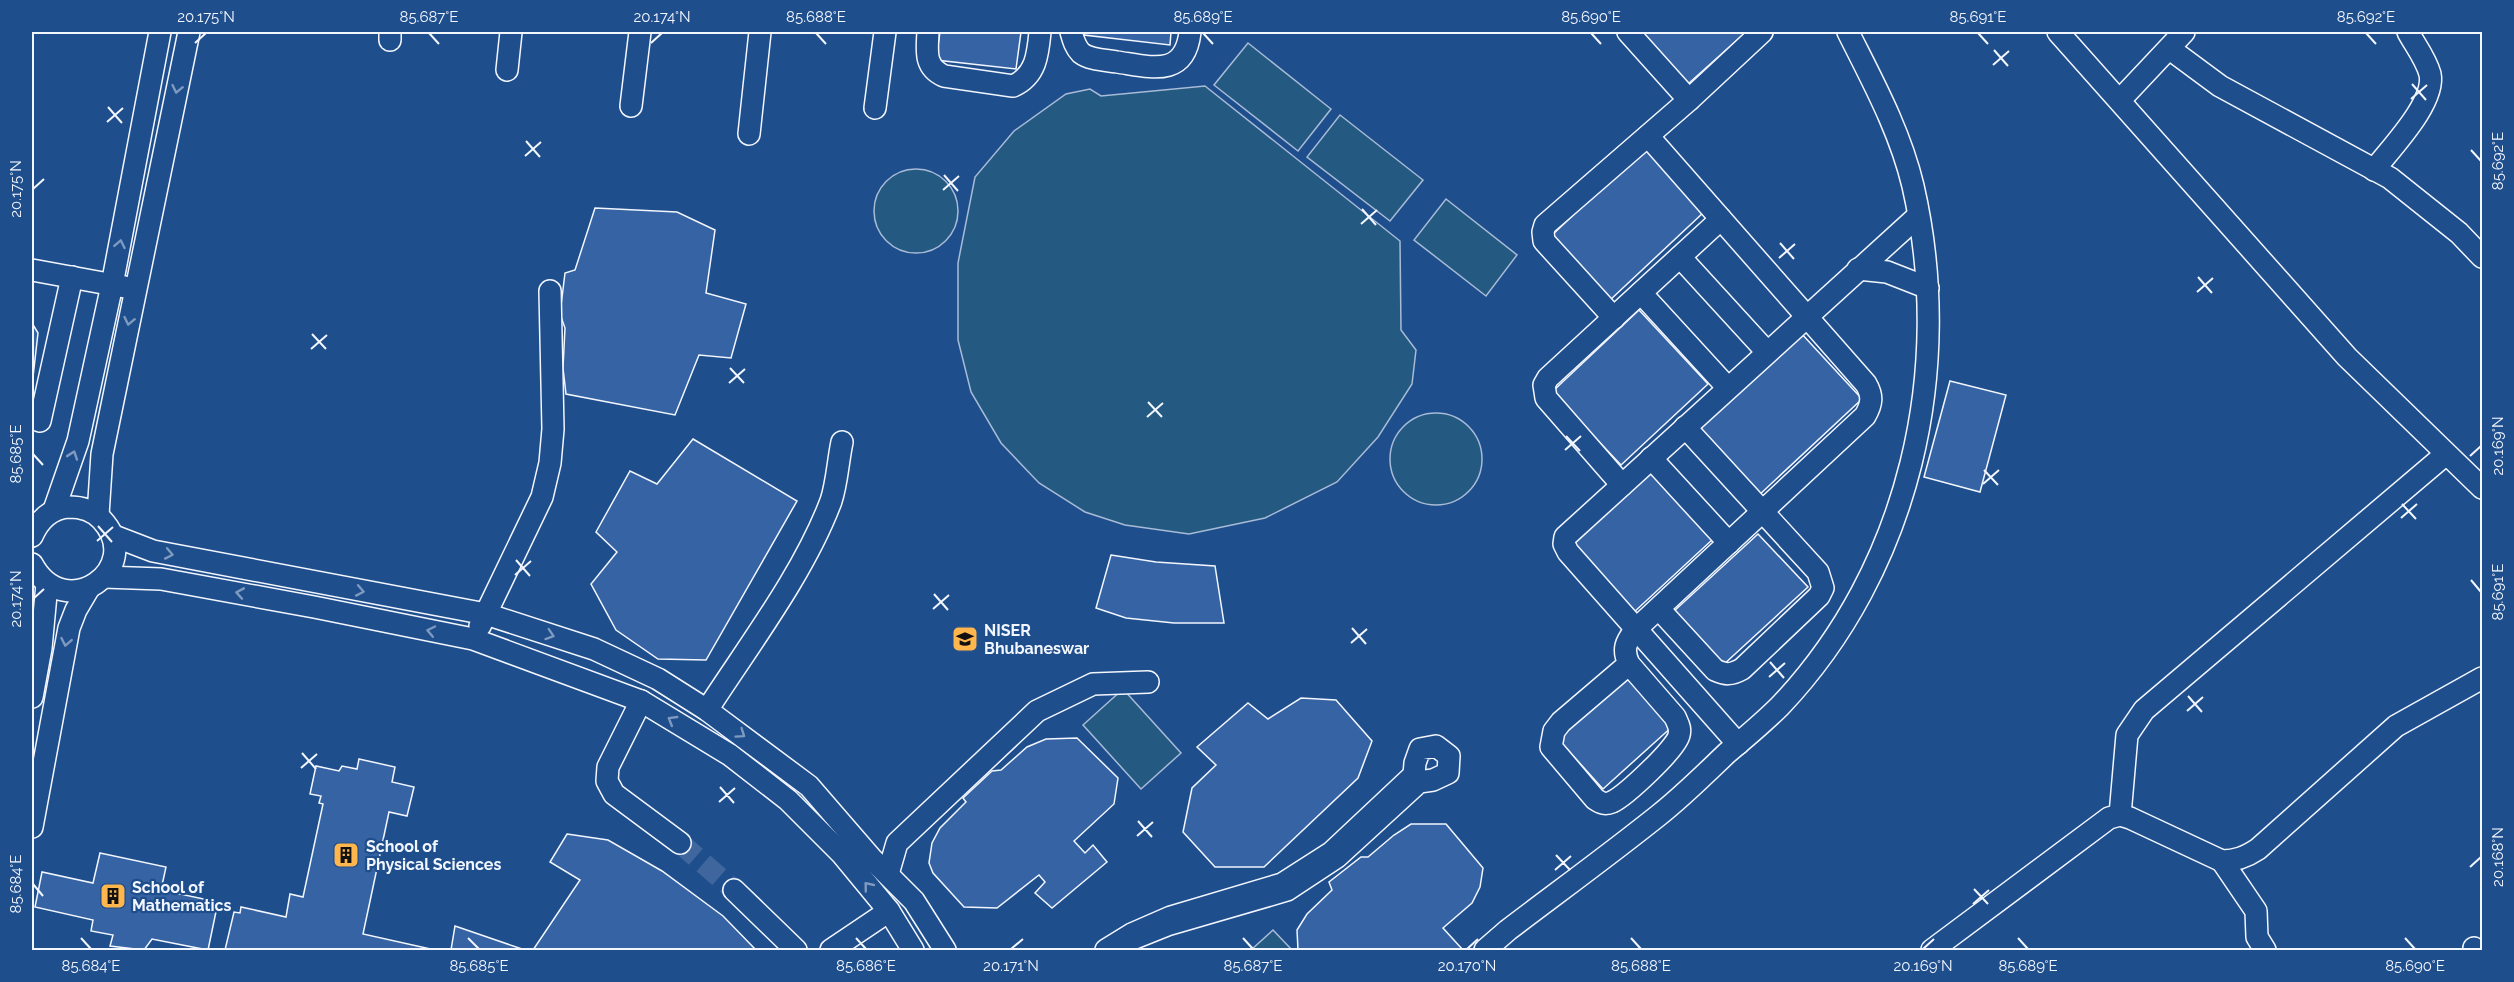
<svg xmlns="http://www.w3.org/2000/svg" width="2514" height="982" font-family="Raleway,sans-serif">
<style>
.green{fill:#245a82;stroke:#a8bbd7;stroke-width:1.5}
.building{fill:#3563a3;stroke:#f2f6ff;stroke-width:1.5}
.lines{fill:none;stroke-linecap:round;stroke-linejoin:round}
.minor-tunnel{stroke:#3f679d;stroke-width:21;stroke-dasharray:21 10;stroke-linecap:butt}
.minor-casing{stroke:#f2f6ff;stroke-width:24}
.minor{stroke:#1f4e8c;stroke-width:21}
.oneway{stroke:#7e9ac0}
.ticks{fill:none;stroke:#f2f6ff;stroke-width:2}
.labels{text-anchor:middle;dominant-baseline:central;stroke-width:4.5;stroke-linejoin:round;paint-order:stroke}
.poi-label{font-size:16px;font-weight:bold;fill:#f2f6ff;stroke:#1f4e8c;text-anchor:start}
.neatline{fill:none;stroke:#f2f6ff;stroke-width:2}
.ticks-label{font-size:15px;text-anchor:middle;fill:#f2f6ff}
</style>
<rect width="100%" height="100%" fill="#1f4e8c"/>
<g class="green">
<path d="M1248 43 1331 109 1298 151 1214 85Z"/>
<path d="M1205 86 1400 241 1401 330 1416 350 1412 384 1378 437 1337 482 1265 518 1189 534 1125 525 1085 512 1039 483 1001 443 971 392 958 340V263L975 177 1014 131 1066 94 1090 89 1101 96Z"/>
<path d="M1340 115 1423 180 1390 221 1307 157Z"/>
<circle cx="916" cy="211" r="42"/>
<path d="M1446 199 1517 255 1486 296 1414 240Z"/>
<circle cx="1436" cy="459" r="46"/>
<path d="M1123 689 1181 753 1141 789 1083 725Z"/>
<path d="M1273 930 1292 950H1251Z"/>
</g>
<g class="building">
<path d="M940 32H1021L1016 69 936 60Z"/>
<path d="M1084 32H1171L1170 45 1084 35Z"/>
<path d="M1641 32H1746L1688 84Z"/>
<path d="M1644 148 1704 212 1609 301 1549 238Z"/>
<path d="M595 208 677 212 715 230 706 293 746 304 731 358 699 355 675 415 566 394 563 368 565 328 560 314 565 273 575 270Z"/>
<path d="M1639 310 1708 384 1621 465 1552 392Z"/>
<path d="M32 323 38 333 32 386Z"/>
<path d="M1800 332 1862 399 1757 497 1694 430Z"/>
<path d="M1950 381 2006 395 1980 492 1924 477Z"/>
<path d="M693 439 797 501 706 660 658 659 616 630 591 584 617 552 596 532 630 471 657 484Z"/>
<path d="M1649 470 1713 539 1632 614 1568 545Z"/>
<path d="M1758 534 1808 587 1722 666 1673 612Z"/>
<path d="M1111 555 1156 562 1215 566 1224 623H1174L1126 618 1096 608Z"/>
<path d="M1629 674 1674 725 1603 789 1557 738Z"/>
<path d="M1301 698 1336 700 1372 741 1358 778 1264 867H1215L1183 832 1192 788 1216 765 1197 747 1248 703 1268 719Z"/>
<path d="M1077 738 1118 778 1114 804 1074 841 1085 853 1093 845 1107 862 1052 908 1035 893 1045 882 1039 875 997 908 964 907 933 873 929 863 932 843 940 828 966 802 963 798 992 771 1001 770 1027 747 1046 739Z"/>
<path d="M359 759 395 767 392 782 414 787 407 816 389 812 363 934 435 950H225L234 912 240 913 241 907 286 917 290 894 303 897 323 804 319 803 321 796 310 794 316 766 339 771 342 766 357 769Z"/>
<path d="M1411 824H1446L1483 868 1480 887 1472 903 1443 928 1463 950H1298L1297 930 1307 914 1332 890 1329 882 1361 857H1368L1394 835Z"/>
<path d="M567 834 608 840 662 871 723 916 756 950H533L580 880 550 862Z"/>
<path d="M100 853 166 867 161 890 218 902 208 950 152 939 144 950 110 946 113 935 91 931 93 920 35 907 42 872 93 883Z"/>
<path d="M455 926 525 950H451Z"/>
</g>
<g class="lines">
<path class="minor-tunnel" d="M680 843 734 890"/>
<g class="minor-casing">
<g id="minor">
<path d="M928 32C927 51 924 67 944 76L1013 86C1036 76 1038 54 1040 32"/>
<path d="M1071 32C1073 39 1075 47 1081 53 1090 60 1106 60 1117 62 1151 67 1185 78 1190 32"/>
<path d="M1628 32 1689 100"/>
<path d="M2058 32 2347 357 2482 488"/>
<path d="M390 40V32"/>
<path d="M2170 49 2220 86 2390 178 2459 233 2482 257"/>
<path d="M507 70 511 32"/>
<path d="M2120 100 2184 32"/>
<path d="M631 106 640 32"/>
<path d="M875 108 885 32"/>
<path d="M749 134 760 32"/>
<path d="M2374 170C2391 148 2436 102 2430 74 2426 59 2415 45 2408 32"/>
<path d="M1680 257 1767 352"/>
<path d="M1858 269 1887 272 1928 288"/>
<path d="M32 270 125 287"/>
<path d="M1641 293 1728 388"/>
<path d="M1614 318 1544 241 1543 232 1545 225 1689 100 1762 32"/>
<path d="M40 421 72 277"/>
<path d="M1651 458 1729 543"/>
<path d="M1622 485 1546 398 1544 385 1548 378 1721 219"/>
<path d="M54 510 78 441 112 285 160 32"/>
<path d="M98 515 102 454 189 32"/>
<path d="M32 536C39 520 51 508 69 507 82 507 94 511 102 520 146 568 65 626 32 564"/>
<path d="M114 536 153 551 486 614 594 649 658 679 707 710 809 786 873 860 914 901 945 950"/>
<path d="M104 577 161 579 314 607 473 639 641 701 730 755 788 800 842 854 889 911 913 950"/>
<path d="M1659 609 1715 670C1726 675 1731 675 1742 669L1819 596 1823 588 1818 572 1685 427"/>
<path d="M480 626 542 497 550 463 553 429 550 291"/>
<path d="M1629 664 1561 722 1554 731 1551 747 1595 799C1601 803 1605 805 1612 802 1625 796 1677 748 1679 735 1681 728 1678 724 1675 717L1629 664C1622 649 1626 642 1635 630L1865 416C1872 404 1873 396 1866 384L1648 136"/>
<path d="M32 697 41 648 47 584"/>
<path d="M641 701 608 767 607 781 614 794 680 843"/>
<path d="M707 710C749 645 804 573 831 501 837 483 838 461 842 442"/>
<path d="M1738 744 1568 552 1564 544 1565 537 1918 216"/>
<path d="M2120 815 2127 735 2144 710 2446 454"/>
<path d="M32 827 69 628 76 610 89 588"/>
<path d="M2222 861 2256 911 2257 937 2265 950"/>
<path d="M888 874 897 843 1037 711 1093 684 1148 682"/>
<path d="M734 890 796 950"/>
<path d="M2474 948 2476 950"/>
<path d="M831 950 889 911"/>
<path d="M1106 950 1132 934 1171 917 1282 884 1332 852 1414 775 1415 763 1420 749 1436 746 1449 756 1448 773 1433 780 1419 782 1337 857 1287 890 1167 925 1132 939 1115 950"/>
<path d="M1485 950 1508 930C1558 892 1609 855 1659 815 1683 796 1705 774 1727 753 1745 738 1763 723 1780 706 1910 569 1955 369 1913 186 1900 131 1873 82 1848 32"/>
<path d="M1932 950 2109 818 2120 815 2130 818 2222 861C2236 861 2246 857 2258 849L2396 726 2482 678"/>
</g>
</g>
<use href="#minor" class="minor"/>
</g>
<defs><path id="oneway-chevron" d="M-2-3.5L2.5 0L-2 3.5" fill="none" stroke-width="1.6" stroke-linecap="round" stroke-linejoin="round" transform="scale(1.5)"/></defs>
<g class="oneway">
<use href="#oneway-chevron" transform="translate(177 89) rotate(102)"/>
<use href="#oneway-chevron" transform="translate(120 244) rotate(-79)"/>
<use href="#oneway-chevron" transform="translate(129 321) rotate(102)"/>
<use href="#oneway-chevron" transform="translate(73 455) rotate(-71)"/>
<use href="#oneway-chevron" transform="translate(169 554) rotate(11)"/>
<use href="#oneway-chevron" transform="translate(360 591) rotate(11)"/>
<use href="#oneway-chevron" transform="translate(240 593) rotate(-170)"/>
<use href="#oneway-chevron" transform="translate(431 631) rotate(-168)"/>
<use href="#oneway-chevron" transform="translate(550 635) rotate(18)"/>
<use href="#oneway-chevron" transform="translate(66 642) rotate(101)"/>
<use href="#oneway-chevron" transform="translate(672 720) rotate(-149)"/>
<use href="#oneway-chevron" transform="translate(741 734) rotate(35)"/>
<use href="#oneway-chevron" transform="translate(868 886) rotate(-129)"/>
</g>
<path class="ticks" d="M429 33 439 44M816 33 826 44M1203 33 1213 44M1591 33 1601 44M1978 33 1988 44M2366 33 2376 44M195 43 206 33M651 43 662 33M1994 50 2008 66M1993 65 2009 51M2412 84 2426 100M2411 99 2427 85M108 107 122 123M107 122 123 108M526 141 540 157M2471 150 2481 161M525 156 541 142M944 175 958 191M33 189 44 179M943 190 959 176M1362 209 1376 225M1361 224 1377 210M1780 243 1794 259M1779 258 1795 244M2198 277 2212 293M2197 292 2213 278M312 334 326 349M311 349 327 335M730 368 744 383M729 383 745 369M1148 402 1162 417M1147 417 1163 403M1566 436 1580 451M1565 450 1581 436M33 454 43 465M2470 456 2481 446M1984 470 1998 485M1983 484 1999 470M2402 504 2416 519M2401 518 2417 504M98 526 112 542M97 541 113 527M516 560 530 576M515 575 531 561M2471 580 2481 592M934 594 948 610M33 599 44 589M933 609 949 595M1352 628 1366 644M1351 643 1367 629M1770 662 1784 678M1769 677 1785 663M2188 696 2202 712M2187 711 2203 697M302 753 316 769M301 768 317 754M720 787 734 803M719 802 735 788M1138 821 1152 837M1137 836 1153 822M1556 855 1570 870M2470 867 2481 857M1555 870 1571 856M33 884 43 896M1974 889 1988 904M1973 904 1989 890M81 938 91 949M468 938 479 949M856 938 866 949M1243 938 1253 949M1631 938 1641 949M2018 938 2028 949M2405 938 2415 949M1011 949 1023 939M1467 949 1478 939M1923 949 1934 939"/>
<defs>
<g id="university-square" transform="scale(1.35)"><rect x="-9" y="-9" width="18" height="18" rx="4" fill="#ffb74d" stroke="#1f4e8c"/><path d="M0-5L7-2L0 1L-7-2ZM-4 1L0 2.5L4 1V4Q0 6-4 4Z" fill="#111"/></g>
<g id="building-square" transform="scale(1.35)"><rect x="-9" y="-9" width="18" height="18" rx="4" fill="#ffb74d" stroke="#1f4e8c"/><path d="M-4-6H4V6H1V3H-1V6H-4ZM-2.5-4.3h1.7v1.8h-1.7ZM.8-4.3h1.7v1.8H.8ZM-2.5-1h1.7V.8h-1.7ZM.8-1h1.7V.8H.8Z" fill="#111"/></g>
</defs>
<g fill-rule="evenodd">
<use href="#university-square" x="965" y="639"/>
<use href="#building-square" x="346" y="855"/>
<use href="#building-square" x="113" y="896"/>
</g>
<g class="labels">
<g class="poi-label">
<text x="984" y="630">NISER<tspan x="984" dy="18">Bhubaneswar</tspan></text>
<text x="366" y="846">School of<tspan x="366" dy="18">Physical Sciences</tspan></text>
<text x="132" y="887">School of<tspan x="132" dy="18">Mathematics</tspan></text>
</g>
</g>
<rect width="2514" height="982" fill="none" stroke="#1f4e8c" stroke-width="66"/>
<rect x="33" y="33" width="2448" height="916" class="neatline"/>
<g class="ticks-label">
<text x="206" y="22">20.175°N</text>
<text x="429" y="22">85.687°E</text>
<text x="662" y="22">20.174°N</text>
<text x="816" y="22">85.688°E</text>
<text x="1203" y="22">85.689°E</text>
<text x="1591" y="22">85.690°E</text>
<text x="1978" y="22">85.691°E</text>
<text x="2366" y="22">85.692°E</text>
<text transform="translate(2498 161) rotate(-90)" y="5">85.692°E</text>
<text transform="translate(16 189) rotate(-90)" y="5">20.175°N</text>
<text transform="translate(2498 446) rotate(-90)" y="5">20.169°N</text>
<text transform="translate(16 454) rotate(-90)" y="5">85.685°E</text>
<text transform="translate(2498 592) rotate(-90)" y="5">85.691°E</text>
<text transform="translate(16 599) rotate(-90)" y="5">20.174°N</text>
<text transform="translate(2498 857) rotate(-90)" y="5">20.168°N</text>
<text transform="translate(16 884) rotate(-90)" y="5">85.684°E</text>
<text x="91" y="971">85.684°E</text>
<text x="479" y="971">85.685°E</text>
<text x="866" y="971">85.686°E</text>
<text x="1011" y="971">20.171°N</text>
<text x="1253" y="971">85.687°E</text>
<text x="1467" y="971">20.170°N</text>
<text x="1641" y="971">85.688°E</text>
<text x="1923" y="971">20.169°N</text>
<text x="2028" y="971">85.689°E</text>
<text x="2415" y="971">85.690°E</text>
</g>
</svg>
